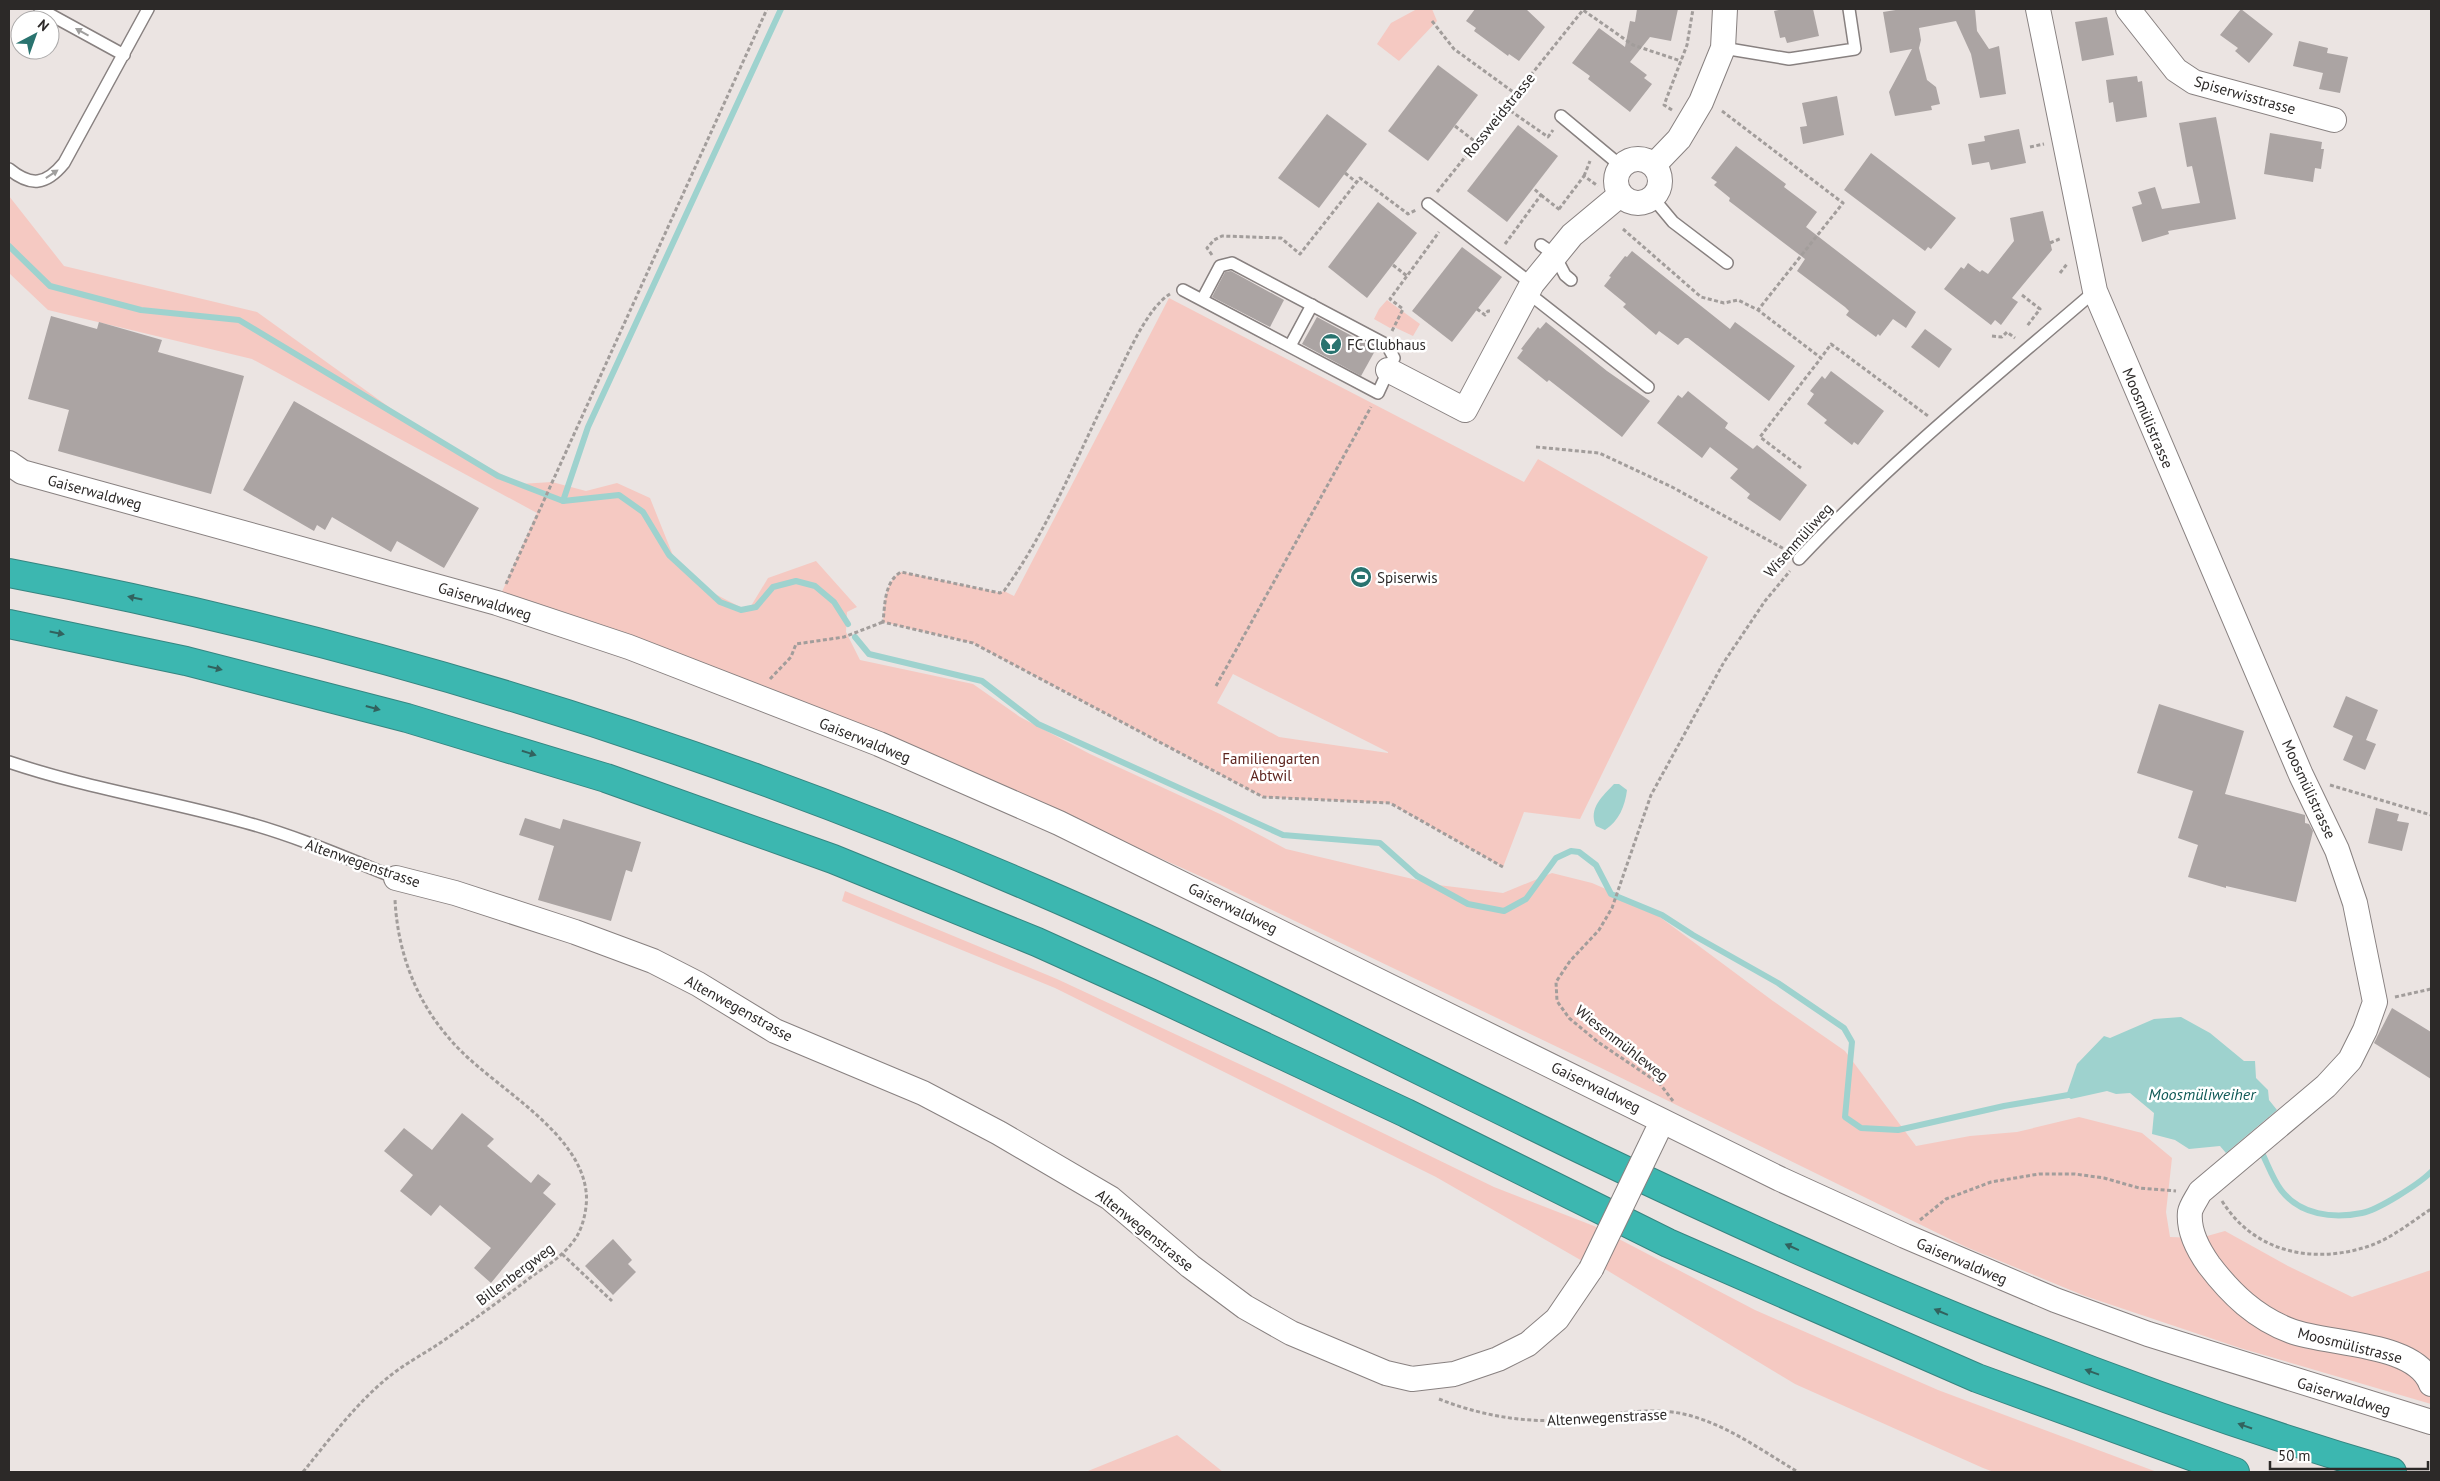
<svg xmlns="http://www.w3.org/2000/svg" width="2440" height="1481" font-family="'PT Sans',sans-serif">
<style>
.green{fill:#f5c9c2;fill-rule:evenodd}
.water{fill:#9ed2ce}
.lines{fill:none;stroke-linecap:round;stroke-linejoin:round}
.stream{stroke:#9ed2ce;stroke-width:6}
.building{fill:#aba4a3}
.lane-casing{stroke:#888180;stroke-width:14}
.street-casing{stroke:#888180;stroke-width:26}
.highway-casing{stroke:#368580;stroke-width:30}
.path{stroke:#a29d9b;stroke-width:3;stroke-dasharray:4 2.5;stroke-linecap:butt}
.lane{stroke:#fff;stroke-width:11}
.street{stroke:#fff;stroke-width:24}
.highway{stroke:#3cb7b0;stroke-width:28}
.street-bridge-casing{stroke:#888180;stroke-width:26;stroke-linecap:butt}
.street-bridge{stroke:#fff;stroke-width:24}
.oneway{fill:#a09f9e}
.oneway2{fill:#32625e}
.labels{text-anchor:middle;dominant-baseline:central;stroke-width:5;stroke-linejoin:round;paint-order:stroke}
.street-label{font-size:15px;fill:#2c2928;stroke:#fff}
.poi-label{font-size:15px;fill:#2c2928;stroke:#fff;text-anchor:start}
.park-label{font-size:15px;fill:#5d241e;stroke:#fff}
.water-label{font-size:16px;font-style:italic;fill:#0f5956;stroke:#fff}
</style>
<rect width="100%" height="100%" fill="#ebe4e2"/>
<g class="green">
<path d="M1417 9H1432L1437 21 1399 61 1377 44 1391 23Z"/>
<path d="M9 196 64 266 257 312 425 433 520 484 552 482 586 491 617 483 650 498 676 563 715 594 748 611 768 578 816 561 857 607 847 612 846 632 860 660 973 684 1020 717 1090 754 1220 814 1286 849 1438 885 1503 893 1552 873 1592 883 1645 906 1773 1001 1845 1051 1916 1146 1970 1136 2017 1132 2079 1117 2142 1133 2172 1158 2166 1212 2170 1237 2200 1238 2225 1231 2288 1266 2352 1297 2431 1270V1404L2240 1348 2085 1296 1966 1247 1597 1066 1220 885 906 744 636 638 523 599 501 594 537 513 252 359 48 310 9 273Z"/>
<path d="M1169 298 1524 482 1538 459 1708 557 1580 819 1524 812 1503 867 1390 803 1263 797 973 643 883 622C885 605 884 582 901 572L1000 593 1004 591 1014 596ZM1233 674 1388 752V753L1279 737 1217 703Z"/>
<path d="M1387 300 1420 324 1413 336 1394 327 1390 328 1374 319 1379 309Z"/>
<path d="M845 891 1057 979 1282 1084 1494 1187 1594 1226 1755 1310 1938 1390 2157 1472H1994L1983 1468 1795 1384 1590 1260 1584 1262 1436 1177 1055 988 842 901Z"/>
<path d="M1177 1435 1223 1472H1085L1088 1471Z"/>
</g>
<g class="water">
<path d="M1614 784H1619L1627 790C1625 806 1619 821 1605 830L1596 826C1588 808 1603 796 1614 784Z"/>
<path d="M2181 1017 2210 1033 2244 1061H2255L2256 1078 2268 1090 2269 1100 2277 1110 2226 1153 2220 1146 2189 1149 2175 1140 2152 1134 2154 1113 2130 1093 2116 1094 2107 1091 2071 1099 2066 1096 2077 1064 2104 1036 2110 1038 2154 1019Z"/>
</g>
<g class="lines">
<g class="stream">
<path d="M9 246 50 286 141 310 239 320 498 476 563 501 619 495 643 512 669 555 720 602 741 610 756 607 773 587 796 581 815 586 834 602 848 624"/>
<path d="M563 501 588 427 781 9"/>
<path d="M855 637 869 654 982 681 1038 724 1283 835 1380 843 1417 876 1468 904 1504 911 1526 899 1556 858 1571 851 1579 852 1596 865 1611 894 1662 915 1693 935 1778 983 1844 1028 1852 1042 1845 1117 1861 1128 1898 1130 2004 1106 2074 1094"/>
<path d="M2260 1149C2267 1162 2272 1178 2281 1190 2300 1215 2333 1219 2362 1213 2378 1210 2419 1184 2431 1172"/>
</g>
</g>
<g class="building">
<path d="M1475 9H1526L1545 27 1519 61 1509 54 1508 56 1474 31 1476 28 1466 21Z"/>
<path d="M1637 9H1678L1671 41 1650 37 1630 62 1647 75 1644 78 1652 84 1630 112 1588 79 1590 76 1572 63 1599 28 1625 47 1630 21 1635 22Z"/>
<path d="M1783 9H1813L1819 36 1787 43 1785 37 1780 38 1774 11Z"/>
<path d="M1902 9H1975L1977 31 1989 49 1999 46 2006 94 1980 98 1971 54 1956 21 1919 28 1921 40 1919 48 1927 80 1936 87 1940 104 1931 106 1932 110 1895 116 1889 92 1912 49 1890 53 1883 12Z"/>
<path d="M2241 9 2273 34 2249 63 2235 51 2238 48 2220 35Z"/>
<path d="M2107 17 2114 55 2082 61 2075 22Z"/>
<path d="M2299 41 2328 48 2327 53 2348 57 2340 93 2319 89 2323 73 2293 66Z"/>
<path d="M1438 65 1478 95 1428 161 1388 131Z"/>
<path d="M2137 76 2138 82 2142 81 2147 117 2116 122 2113 102 2109 103 2106 80Z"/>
<path d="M1837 96 1844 135 1803 144 1800 127 1807 126 1802 103Z"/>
<path d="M1327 114 1367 144 1319 208 1278 178Z"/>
<path d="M2216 117 2236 219 2168 231 2169 234 2142 242 2132 207 2142 204 2138 192 2155 187 2162 209 2200 203 2192 166 2187 167 2179 123Z"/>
<path d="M1518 125 1558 156 1507 222 1467 191Z"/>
<path d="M2019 129 2026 163 1991 170 1989 162 1972 165 1968 144 1985 141 1984 136Z"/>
<path d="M2270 133 2322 142 2321 149H2324L2321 169 2315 168 2313 182 2264 174Z"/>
<path d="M1736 146 1786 184 1784 187 1817 212 1806 227 1916 312 1906 328 1893 319 1880 336 1878 334 1876 337 1846 315 1849 311 1845 307 1797 271 1805 259 1729 201 1730 198 1714 185 1717 182 1711 178Z"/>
<path d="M1871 153 1956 218 1931 249 1928 247 1925 251 1844 190Z"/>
<path d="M1378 202 1417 233 1367 298 1328 267Z"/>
<path d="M2043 211 2052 250 2012 298 2018 302 2001 325 1995 320 1991 325 1944 289 1961 267 1964 269 1968 263 1980 272 1982 270 1988 274 2014 241 2010 218Z"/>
<path d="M1462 247 1502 277 1452 342 1412 311Z"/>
<path d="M1632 251 1730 329 1735 322 1795 366 1769 401 1688 338H1685L1678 345 1659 331 1656 335 1623 307 1626 304 1604 286 1611 277 1609 276 1625 256 1627 257Z"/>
<path d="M1231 271 1284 300 1270 327 1212 297 1225 272Z"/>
<path d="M51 316 97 329 99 322 162 340 158 352 244 376 211 494 58 451 69 410 28 399Z"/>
<path d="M1317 317 1376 349 1361 376 1302 344Z"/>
<path d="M1546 322 1607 371 1650 401 1622 437 1549 380 1547 382 1517 358 1523 350 1521 349 1538 327 1540 329Z"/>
<path d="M1925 329 1952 349 1939 368 1911 347Z"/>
<path d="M1831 371 1884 411 1858 445 1854 442 1852 445 1824 423 1827 420 1807 404 1814 394 1810 391 1822 376 1825 379Z"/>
<path d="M1688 391 1728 423 1725 428 1753 449 1757 445 1807 485 1780 521 1747 498 1750 494 1730 478 1738 469 1710 447 1702 458 1657 423 1678 395 1682 398Z"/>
<path d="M294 401 479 508 444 568 397 541 391 552 332 517 325 530 317 525 314 531 243 490Z"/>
<path d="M2346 696 2378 710 2366 740 2376 744 2365 770 2343 760 2353 736 2333 727Z"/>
<path d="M2159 704 2244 731 2225 794 2305 815V823L2309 824 2313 831 2296 902 2226 886V888L2188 877 2198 845 2178 838 2193 791 2137 773Z"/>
<path d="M2376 808 2399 814 2397 821 2409 823 2402 851 2368 843Z"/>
<path d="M525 818 560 829 563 819 641 842 632 872 626 870 611 921 538 900 554 846 519 835Z"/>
<path d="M2392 1008 2431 1032V1079L2374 1043Z"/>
<path d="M462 1113 494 1139 487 1146 531 1183 538 1174 551 1184 543 1193 556 1204 491 1283 474 1268 491 1248 440 1205 431 1216 400 1191 413 1175 384 1151 404 1128 432 1150Z"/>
<path d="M613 1239 632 1260 628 1264 636 1272 613 1295 585 1266Z"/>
</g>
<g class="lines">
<g class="lane-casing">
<g id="lane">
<path d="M40 9 124 55"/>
<path d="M1723 48 1789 59 1855 49 1849 9"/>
<path d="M1561 116 1621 166"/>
<path d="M9 169C31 187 46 185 64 163L148 9"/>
<path d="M1653 198 1673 222 1727 263"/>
<path d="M1428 204 1532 284"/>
<path d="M1541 245 1554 254 1565 275 1571 280"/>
<path d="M1183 290 1202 300 1378 393 1394 358 1387 345 1232 263 1220 266 1202 300"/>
<path d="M1527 292 1648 387"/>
<path d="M1290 346 1312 305"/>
<path d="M1799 559C1891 461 1994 378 2095 291"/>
<path d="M9 762C86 788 165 800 244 822 296 836 346 858 396 878"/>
</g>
</g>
<g class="street-casing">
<g id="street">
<path d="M2038 9 2095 291 2301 775 2337 850 2355 903 2375 1002 2365 1030 2350 1060 2326 1086 2200 1192C2197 1198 2191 1206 2190 1212 2188 1231 2199 1251 2209 1265 2231 1294 2256 1318 2291 1331 2328 1345 2416 1342 2431 1384"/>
<path d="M2128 9 2176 70 2194 82 2334 120"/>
<circle cx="1638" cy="181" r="22"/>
<path d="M1654 165 1679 139 1701 102 1723 48 1725 9"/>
<path d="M1388 370 1465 410 1532 284 1572 235 1620 195"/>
<path d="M9 463 22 472 497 603 629 647 879 744 1059 823 1780 1179 1905 1236 2055 1300 2148 1334 2431 1422"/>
<path d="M396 878 455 893 575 932 653 961 698 984 775 1031 923 1093 999 1133 1110 1198 1190 1266 1245 1307 1291 1333 1386 1373 1412 1379 1454 1374 1498 1359 1528 1344 1557 1319 1591 1269"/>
</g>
</g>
<g class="highway-casing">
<g id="highway">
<path d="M9 573C362 640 707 747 1037 890 1226 971 1408 1066 1593 1155 1852 1279 2116 1391 2392 1472"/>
<path d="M9 624 186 661 407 718 606 778 833 859 1037 942 1150 993 1406 1113 1668 1243 1977 1378 2235 1472"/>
</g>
</g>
<g class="path">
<path d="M1432 21 1454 49 1516 94"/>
<path d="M1505 107 1548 137 1553 130"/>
<path d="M1672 110 1664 105 1687 45 1693 9"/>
<path d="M1722 111 1843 203 1758 310"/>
<path d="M1455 126 1477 143"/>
<path d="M2030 147 2044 144"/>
<path d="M1345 173 1356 182"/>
<path d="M1584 176 1590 161"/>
<path d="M1437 192 1583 10 1633 45 1681 61"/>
<path d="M1541 195 1560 210"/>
<path d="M1559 209 1584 176 1598 186"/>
<path d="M1623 229 1701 297 1724 303 1738 300 1758 310 1821 358 1831 344 1928 416"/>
<path d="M2050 243 2062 238"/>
<path d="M1505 244 1541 195 1533 188"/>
<path d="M1212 255 1207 248 1214 240 1222 236 1281 238 1300 254 1360 178 1408 214 1416 210"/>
<path d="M1393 265 1407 276 1439 232"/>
<path d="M2060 273 2067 264"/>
<path d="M1170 294C1147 308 1127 356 1115 380 1079 451 1050 527 1004 591L1000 593 901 572C884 582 885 605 883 622L973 643 1263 797 1390 803 1503 867"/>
<path d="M2022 295 2040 309 2027 326"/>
<path d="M1477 309 1485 315 1488 311H1492"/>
<path d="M1392 331 1403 309 1390 299 1407 276"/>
<path d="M1992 336 2002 337 2007 332 2015 338"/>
<path d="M1536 447 1599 453 1672 487 1786 550"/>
<path d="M1801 468 1760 437 1821 358"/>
<path d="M506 584 767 9"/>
<path d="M770 679 791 657 796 644 844 637 883 622"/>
<path d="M1216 686 1371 407"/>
<path d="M2330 785 2431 815"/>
<path d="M2395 997 2431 989"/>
<path d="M1673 1101 1660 1084 1598 1042 1569 1018 1557 1001 1556 982 1570 961 1599 930 1612 908 1651 795 1724 662 1765 601 1790 571"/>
<path d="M2222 1201C2255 1254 2316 1265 2372 1245 2393 1237 2413 1221 2431 1209"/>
<path d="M1920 1220 1946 1199 1991 1182 2039 1174H2075L2104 1178 2139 1188 2176 1191"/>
<path d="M562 1254 612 1301"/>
<path d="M1439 1399C1476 1414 1522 1423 1562 1420 1598 1417 1635 1408 1672 1412 1718 1418 1759 1449 1798 1472"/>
<path d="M303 1472C329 1440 354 1406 385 1380 401 1366 420 1356 437 1345 469 1323 500 1301 531 1277 548 1265 566 1254 577 1236 584 1224 588 1204 586 1191 579 1133 500 1090 462 1052 420 1011 398 958 395 900"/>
</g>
<use href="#lane" class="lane"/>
<use href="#street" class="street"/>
<use href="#highway" class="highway"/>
<g class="street-bridge-casing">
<path id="street-bridge" d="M1591 1269 1657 1132"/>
</g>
<use href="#street-bridge" class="street-bridge"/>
</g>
<defs><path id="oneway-solid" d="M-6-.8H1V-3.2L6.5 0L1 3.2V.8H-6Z" transform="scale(1.25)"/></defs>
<g class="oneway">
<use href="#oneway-solid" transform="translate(82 32) rotate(-151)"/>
<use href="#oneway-solid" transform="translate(52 174) rotate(-34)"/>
</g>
<g class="oneway2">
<use href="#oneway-solid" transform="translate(135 598) rotate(-168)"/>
<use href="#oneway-solid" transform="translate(57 633) rotate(11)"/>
<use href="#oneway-solid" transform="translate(215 668) rotate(14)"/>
<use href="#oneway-solid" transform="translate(373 708) rotate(15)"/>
<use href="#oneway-solid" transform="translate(529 753) rotate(17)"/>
<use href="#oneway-solid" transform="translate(1792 1247) rotate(-156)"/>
<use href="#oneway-solid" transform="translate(1941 1312) rotate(-157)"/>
<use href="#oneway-solid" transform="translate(2092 1372) rotate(-160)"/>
<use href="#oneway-solid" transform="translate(2245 1426) rotate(-161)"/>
</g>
<defs>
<g id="bar-disc" transform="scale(1.125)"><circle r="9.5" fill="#29736f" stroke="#fff"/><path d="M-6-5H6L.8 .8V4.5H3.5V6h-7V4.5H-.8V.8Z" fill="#fff"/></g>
<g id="stadium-disc" transform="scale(1.125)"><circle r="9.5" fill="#29736f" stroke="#fff"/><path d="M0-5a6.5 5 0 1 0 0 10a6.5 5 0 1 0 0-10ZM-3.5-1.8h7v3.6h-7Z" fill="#fff"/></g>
</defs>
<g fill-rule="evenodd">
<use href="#bar-disc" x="1331" y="344"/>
<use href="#stadium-disc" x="1361" y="577"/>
</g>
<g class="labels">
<g class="street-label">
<text transform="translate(2245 95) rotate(16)">Spiserwisstrasse</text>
<text transform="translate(1499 115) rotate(-51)">Rossweidstrasse</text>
<text transform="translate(2148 418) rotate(67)">Moosmülistrasse</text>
<text transform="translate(95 492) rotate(15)">Gaiserwaldweg</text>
<text transform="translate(1798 540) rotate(-48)">Wisenmüliweg</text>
<text transform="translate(485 601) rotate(17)">Gaiserwaldweg</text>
<text transform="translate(865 740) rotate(22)">Gaiserwaldweg</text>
<text transform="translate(2309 789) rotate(65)">Moosmülistrasse</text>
<text transform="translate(363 863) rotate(19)">Altenwegenstrasse</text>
<text transform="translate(1233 908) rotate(26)">Gaiserwaldweg</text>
<text transform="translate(739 1008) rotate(29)">Altenwegenstrasse</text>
<text transform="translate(1622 1043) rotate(38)">Wiesenmühleweg</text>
<text transform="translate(1596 1087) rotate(26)">Gaiserwaldweg</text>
<text transform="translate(1145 1230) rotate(39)">Altenwegenstrasse</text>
<text transform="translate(1962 1261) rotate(23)">Gaiserwaldweg</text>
<text transform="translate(515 1274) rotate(-37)">Billenbergweg</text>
<text transform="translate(2350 1345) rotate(14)">Moosmülistrasse</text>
<text transform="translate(2344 1396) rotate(17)">Gaiserwaldweg</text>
<text transform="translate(1607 1417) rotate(-3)">Altenwegenstrasse</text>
</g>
<g class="poi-label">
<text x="1347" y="344">FC Clubhaus</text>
<text x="1377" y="577">Spiserwis</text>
</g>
<g class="park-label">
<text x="1271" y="758">Familiengarten<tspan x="1271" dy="17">Abtwil</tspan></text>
</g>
<g class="water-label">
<text x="2202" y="1094">Moosmüliweiher</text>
</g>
</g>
<rect width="2440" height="1481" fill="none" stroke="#2c2928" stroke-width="20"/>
<g transform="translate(35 35) rotate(41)"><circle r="24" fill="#ffffff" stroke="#aba9a9"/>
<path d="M0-4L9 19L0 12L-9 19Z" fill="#29736f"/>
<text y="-8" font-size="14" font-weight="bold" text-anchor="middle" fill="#2c2928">N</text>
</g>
<path d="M2270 1461v8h158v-8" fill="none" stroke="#2c2928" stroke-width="2.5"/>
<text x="2278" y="1461" font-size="15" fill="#2c2928" stroke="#ffffff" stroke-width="4" paint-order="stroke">50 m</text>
</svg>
